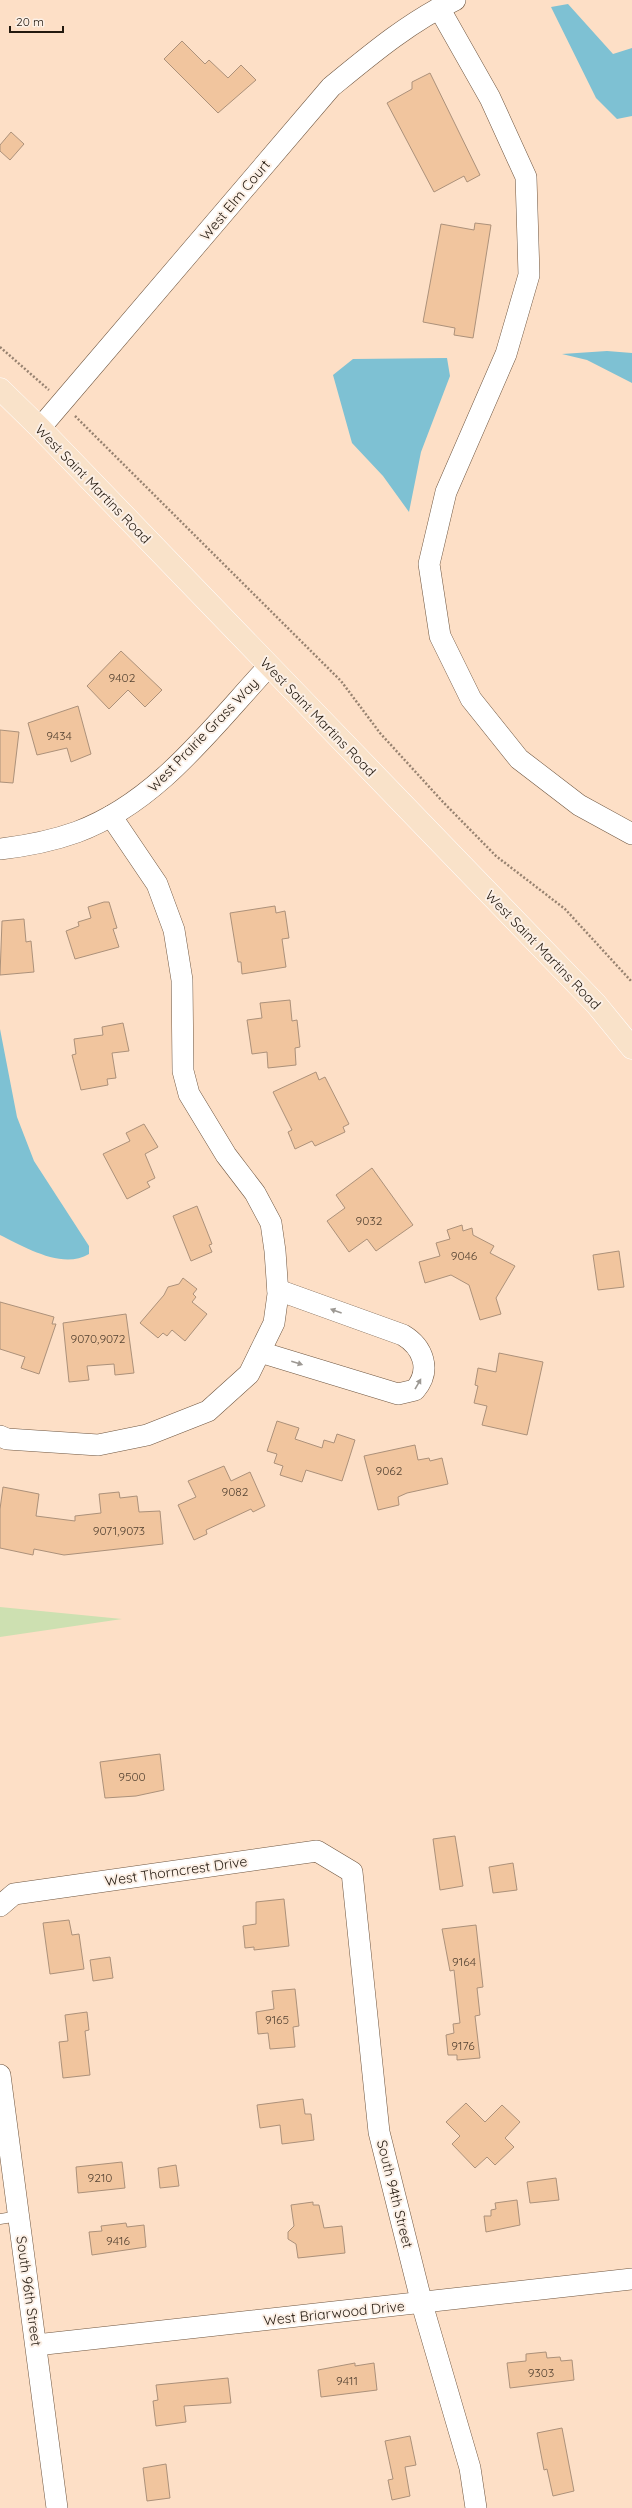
<svg xmlns="http://www.w3.org/2000/svg" width="632" height="2508" font-family="Quicksand,sans-serif">
<style>
.green{fill:#cde0b1}
.water{fill:#7ec1d3}
.building{fill:#f1c59e;stroke:#ac917a}
.lines{fill:none;stroke-linecap:round;stroke-linejoin:round}
.service-casing{stroke:#6f5640;stroke-width:11}
.minor-casing{stroke:#6f5640;stroke-width:22}
.primary-casing{stroke:#fff;stroke-width:23}
.path{stroke:#978270;stroke-width:2.5;stroke-dasharray:2 2;stroke-linecap:butt}
.service{stroke:#fff;stroke-width:10}
.minor{stroke:#fff;stroke-width:21}
.primary{stroke:#f9e2c9;stroke-width:22}
.oneway{fill:#9c9893}
.labels{text-anchor:middle;dominant-baseline:central;stroke-width:4;stroke-linejoin:round;paint-order:stroke}
.number-label{font-size:12px;fill:#564433}
.street-label{font-size:14px;fill:#23190f;stroke:#fcf0e6}
</style>
<rect width="100%" height="100%" fill="#fddfc6"/>
<path class="green" d="M0 1607 122 1619 0 1637Z"/>
<g class="water">
<path d="M568 4 613 54 632 48V116L617 119 596 98 551 7Z"/>
<path d="M607 351 632 353V383L587 360 562 354Z"/>
<path d="M447 358 450 376 421 452 409 512 383 476 352 443 333 375 353 359Z"/>
<path d="M0 1029 17 1117 34 1161 89 1246V1254C62 1270 25 1247 0 1235Z"/>
</g>
<g class="building">
<path d="M182 41 205 64 209 60 228 78 241 65 256 80 218 113 164 59Z"/>
<path d="M430 73 480 175 467 182 464 176 434 192 387 103 412 89V82Z"/>
<path d="M11 132 24 144 10 160 0 151V145Z"/>
<path d="M475 223 491 225 473 338 454 335 455 328 423 322 441 224 474 230Z"/>
<path d="M121 651 162 690 145 707 128 690 109 709 87 686Z"/>
<path d="M78 706 91 754 71 762 67 748 37 755 28 723Z"/>
<path d="M0 730 19 732 13 783 0 782Z"/>
<path d="M104 902H109L117 928 113 929 119 947 75 959 66 931 79 926 78 922 91 918 88 907Z"/>
<path d="M275 906 276 913 285 911 289 938 282 939 286 967 242 974 241 962H238L230 913Z"/>
<path d="M24 919 26 942 31 941 34 972 0 975 2 921Z"/>
<path d="M290 1000 292 1021 297 1020 300 1047 295 1048 296 1065 268 1068 267 1052 252 1054 247 1020 262 1018 260 1003Z"/>
<path d="M123 1023 129 1051 112 1053 116 1078 107 1079 108 1085 81 1090 72 1055 76 1054 74 1039 103 1035 102 1027Z"/>
<path d="M316 1072 319 1080 325 1077 349 1124 343 1127 345 1132 315 1146 312 1141 295 1149 288 1132 292 1130 273 1092Z"/>
<path d="M144 1124 158 1147 145 1154 155 1178 147 1182 150 1187 127 1199 103 1154 130 1141 126 1133Z"/>
<path d="M372 1168 413 1225 376 1251 367 1239 349 1252 327 1221 345 1208 336 1195Z"/>
<path d="M197 1206 212 1244 209 1245 212 1252 191 1261 173 1216Z"/>
<path d="M462 1225 463 1231 472 1228 473 1235 494 1246 490 1253 515 1266 496 1298 501 1314 480 1320 469 1285 451 1275 425 1283 419 1262 440 1256 436 1243 450 1239 447 1230Z"/>
<path d="M619 1251 624 1287 598 1290 593 1255Z"/>
<path d="M183 1278 197 1289 193 1294 196 1297 192 1302 207 1314 185 1341 172 1330 167 1336 163 1333 158 1338 140 1323 164 1295 168 1287 179 1284Z"/>
<path d="M0 1302 54 1317 52 1324H56L39 1374 21 1368 25 1357 0 1349Z"/>
<path d="M126 1314 134 1373 115 1375 114 1364 87 1366 89 1380 69 1382 63 1323Z"/>
<path d="M499 1353 543 1362 527 1435 482 1425 487 1406 474 1403 478 1386 475 1385 478 1368 496 1372Z"/>
<path d="M277 1421 299 1428 295 1439 322 1448 324 1440 334 1443 337 1434 355 1440 342 1481 306 1470 302 1482 280 1475 283 1466 274 1463 277 1454 267 1451Z"/>
<path d="M415 1445 418 1460 429 1458 430 1461 442 1458 448 1484 407 1493 398 1497 399 1505 378 1510 364 1456Z"/>
<path d="M224 1466 231 1481 250 1472 265 1506 253 1512 251 1509 206 1530 207 1534 194 1540 178 1505 196 1497 188 1481Z"/>
<path d="M3 1487 39 1494 36 1516 75 1521V1516L101 1513 99 1494 119 1492 120 1498 137 1496 139 1512 160 1511 163 1544 64 1555 34 1549 33 1555 0 1548V1509Z"/>
<path d="M160 1754 164 1790 136 1796 105 1798 100 1762Z"/>
<path d="M455 1836 463 1886 440 1890 433 1839Z"/>
<path d="M513 1863 517 1890 493 1893 489 1867Z"/>
<path d="M284 1899 289 1946 254 1950V1947L245 1948 243 1926 256 1924V1902Z"/>
<path d="M69 1920 72 1935 79 1934 84 1969 50 1974 43 1923Z"/>
<path d="M476 1925 483 1987 477 1988 480 2015 475 2016 480 2058 457 2060V2055H448L446 2035 454 2033 453 2024 460 2023 454 1970 450 1971 442 1929Z"/>
<path d="M110 1957 113 1978 93 1981 90 1960Z"/>
<path d="M295 1989 299 2026 293 2027 295 2047 270 2049 268 2033 258 2034 256 2012 274 2009 272 1991Z"/>
<path d="M87 2012 89 2030 85 2031 90 2075 63 2078 59 2042 68 2041 65 2015Z"/>
<path d="M303 2099 305 2114H311L314 2140 282 2144 280 2125 260 2128 257 2105Z"/>
<path d="M466 2103 485 2122 502 2105 520 2122 505 2138 514 2147 495 2165 487 2157 475 2168 452 2144 460 2136 446 2122Z"/>
<path d="M122 2162 125 2188 78 2193 76 2167Z"/>
<path d="M176 2165 179 2186 160 2188 158 2168Z"/>
<path d="M556 2178 559 2200 530 2203 527 2182Z"/>
<path d="M517 2200 520 2225 486 2232 484 2216H491V2210L496 2209 495 2203Z"/>
<path d="M313 2202V2205H319L324 2228 342 2226 345 2253 298 2258 296 2244 288 2239V2232L294 2226 291 2205Z"/>
<path d="M126 2223 127 2227 144 2225 146 2247 92 2255 89 2232 102 2231 101 2226Z"/>
<path d="M546 2352 547 2358 560 2357 561 2361 572 2360 574 2380 510 2388 507 2363 526 2361V2354Z"/>
<path d="M355 2363V2366L374 2363 377 2390 321 2397 318 2370Z"/>
<path d="M228 2378 231 2403 184 2406 186 2422 156 2426 153 2401 158 2400 156 2385Z"/>
<path d="M562 2428 574 2491 553 2496 547 2469 544 2470 537 2433Z"/>
<path d="M410 2436 416 2465 405 2467 410 2496 392 2500 388 2480 393 2479 385 2441Z"/>
<path d="M166 2464 170 2498 147 2501 143 2468Z"/>
</g>
<g class="lines">
<g class="service-casing">
<path id="service" d="M0 2219 19 2216"/>
</g>
<g class="minor-casing">
<g id="minor">
<path d="M439 8 490 98 526 177 529 275 506 354 446 492 429 564 440 636 471 699 519 759 579 805 632 834"/>
<path d="M40 428 331 87C370 55 409 22 455 0"/>
<path d="M0 849C26 846 52 841 77 832 158 802 212 727 269 666"/>
<path d="M260 1352 398 1394 415 1390C432 1370 423 1347 403 1335L278 1290"/>
<path d="M0 1436 7 1439 98 1445 147 1435 208 1411 249 1374 274 1323 278 1294 275 1251 271 1223 255 1193 226 1155 189 1094 183 1071 182 980 174 930 157 884 111 816"/>
<path d="M0 1906 14 1894 317 1851 352 1872 379 2132 422 2304 470 2468 476 2508"/>
<path d="M0 2075 57 2508"/>
<path d="M36 2345 632 2279"/>
</g>
</g>
<g class="primary-casing">
<path id="primary" d="M0 389 40 428 596 1004 632 1048"/>
</g>
<g class="path">
<path d="M0 347 49 390"/>
<path d="M75 416 341 681 380 733 443 802 496 856 565 909 632 982"/>
</g>
<use href="#service" class="service"/>
<use href="#minor" class="minor"/>
<use href="#primary" class="primary"/>
</g>
<defs><path id="oneway-solid" d="M-6-.8H1V-3.2L6.5 0L1 3.2V.8H-6Z"/></defs>
<g class="oneway">
<use href="#oneway-solid" transform="translate(336 1311) rotate(-160)"/>
<use href="#oneway-solid" transform="translate(297 1363) rotate(17)"/>
<use href="#oneway-solid" transform="translate(418 1384) rotate(-60)"/>
</g>
<g class="labels">
<g class="number-label">
<text x="122" y="677">9402</text>
<text x="59" y="735">9434</text>
<text x="369" y="1220">9032</text>
<text x="464" y="1255">9046</text>
<text x="98" y="1338">9070,9072</text>
<text x="389" y="1470">9062</text>
<text x="235" y="1491">9082</text>
<text x="119" y="1530">9071,9073</text>
<text x="132" y="1776">9500</text>
<text x="464" y="1961">9164</text>
<text x="277" y="2019">9165</text>
<text x="463" y="2045">9176</text>
<text x="100" y="2177">9210</text>
<text x="118" y="2240">9416</text>
<text x="541" y="2372">9303</text>
<text x="347" y="2380">9411</text>
</g>
<g class="street-label">
<text transform="translate(235 200) rotate(-50)">West Elm Court</text>
<text transform="translate(93 484) rotate(46)">West Saint Martins Road</text>
<text transform="translate(318 717) rotate(46)">West Saint Martins Road</text>
<text transform="translate(203 735) rotate(-46)">West Prairie Grass Way</text>
<text transform="translate(543 950) rotate(46)">West Saint Martins Road</text>
<text transform="translate(176 1871) rotate(-8)">West Thorncrest Drive</text>
<text transform="translate(395 2194) rotate(76)">South 94th Street</text>
<text transform="translate(29 2291) rotate(82)">South 96th Street</text>
<text transform="translate(334 2313) rotate(-6)">West Briarwood Drive</text>
</g>
</g>
<path d="M10 26v6h53v-6" fill="none" stroke="#23190f" stroke-width="2"/>
<text x="16" y="26" font-size="12" fill="#23190f" stroke="#fcf0e6" stroke-width="3" paint-order="stroke">20 m</text>
</svg>
